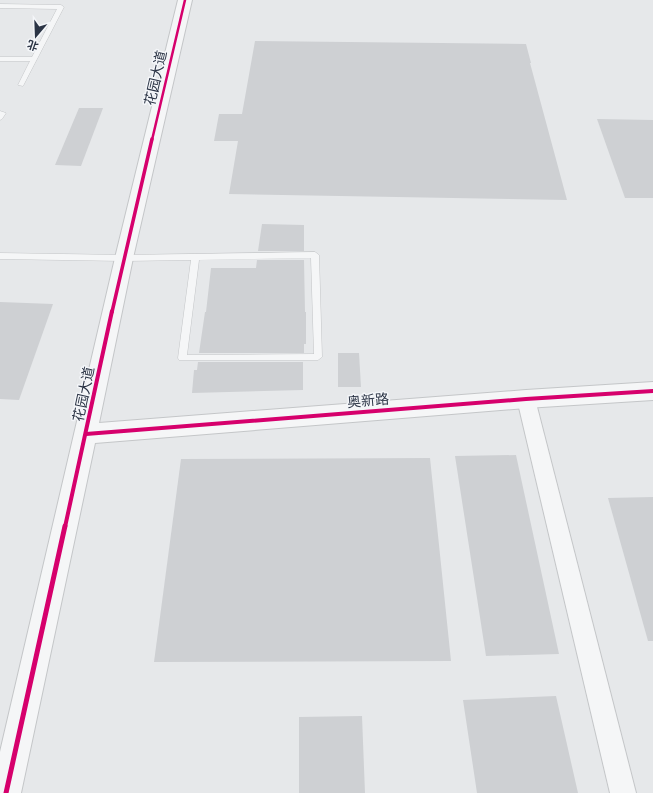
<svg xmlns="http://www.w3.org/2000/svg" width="653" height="793" font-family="Barlow,'Noto Sans SC',sans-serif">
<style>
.building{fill:#ced0d3}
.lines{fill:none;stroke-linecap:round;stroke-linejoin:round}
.service-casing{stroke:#c4c6c8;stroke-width:1}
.minor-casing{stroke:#c4c6c8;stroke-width:2}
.tertiary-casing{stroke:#c4c6c8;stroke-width:2}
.service{fill:#f5f6f7;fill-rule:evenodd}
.minor{fill:#f5f6f7;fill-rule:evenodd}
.tertiary{fill:#f5f6f7;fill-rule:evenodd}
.cycleway-far3-casing{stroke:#f4f6f9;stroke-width:4}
.cycleway-far2-casing{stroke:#f4f6f9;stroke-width:5.5}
.cycleway-far1-casing{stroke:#f4f6f9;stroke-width:6}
.cycleway-casing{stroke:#f4f6f9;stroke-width:8}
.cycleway-far3{stroke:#d6006c;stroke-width:2.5}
.cycleway-far2{stroke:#d6006c;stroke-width:3.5}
.cycleway-far1{stroke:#d6006c;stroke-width:4}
.cycleway{stroke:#d6006c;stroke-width:5}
.labels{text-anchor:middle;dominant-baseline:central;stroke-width:3;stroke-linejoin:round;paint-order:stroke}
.street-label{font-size:14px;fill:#2b3445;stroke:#f4f6f9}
</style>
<rect width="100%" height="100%" fill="#e6e8ea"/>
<g class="building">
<path d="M255 41 526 44 531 63H530L567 200 229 194 238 141H214L219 114H242Z"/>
<path d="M79 108H103L81 166 55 165Z"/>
<path d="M597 119 653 120V198H625Z"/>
<path d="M262 224 304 225V251H258Z"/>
<path d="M257 260H304L305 312H306V344H304V353H199L205 312H206L211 268H256Z"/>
<path d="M0 302 53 304 19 400 0 399Z"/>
<path d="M338 353H359L361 387H338Z"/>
<path d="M198 362H303V390L192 393 194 370H197Z"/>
<path d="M516 455 559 654 486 656 455 456Z"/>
<path d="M430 458 451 661 154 662 181 459Z"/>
<path d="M653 497V641H648L608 498Z"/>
<path d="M556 696 578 793H477L463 700Z"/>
<path d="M362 716 365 793H299V717Z"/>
</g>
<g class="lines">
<g class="service-casing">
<g id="service">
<path d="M0 4 61 5 64 7 23 86 18 85 30 61H0V57H32L57 9 0 8Z"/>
<path d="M0 111 6 113 2 119 0 120Z"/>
<path d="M315 252 319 255 322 357 318 360H179L178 358 191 260 124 261 0 259V253L124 255ZM311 258 314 354 187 355 199 260Z"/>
</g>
</g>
<g class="minor-casing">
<path id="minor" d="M526 392 532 394 535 399 636 793H610L517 399 520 394Z"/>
</g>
<g class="tertiary-casing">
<path id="tertiary" d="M178 0H192L133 258 99 423 526 390 653 382V400L526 408 95 443 21 793H0V752L115 258Z"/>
</g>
<use href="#service" class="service"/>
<use href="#minor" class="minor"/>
<use href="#tertiary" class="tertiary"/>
<g class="cycleway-far3-casing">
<path id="cycleway-far3" d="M152 140 185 0"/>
</g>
<g class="cycleway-far2-casing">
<path id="cycleway-far2" d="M112 312 152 139"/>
</g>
<g class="cycleway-far1-casing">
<g id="cycleway-far1">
<path d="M86 434 526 399 653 391"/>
<path d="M65 527 112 311"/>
</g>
</g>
<g class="cycleway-casing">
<path id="cycleway" d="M6 793 65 526"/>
</g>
<use href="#cycleway-far3" class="cycleway-far3"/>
<use href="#cycleway-far2" class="cycleway-far2"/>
<use href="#cycleway-far1" class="cycleway-far1"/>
<use href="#cycleway" class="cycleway"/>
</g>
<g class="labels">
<g class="street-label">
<text transform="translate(155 78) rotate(-77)">花园大道</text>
<text transform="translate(83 394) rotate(-78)">花园大道</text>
<text transform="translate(368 400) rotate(-5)">奥新路</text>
</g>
</g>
<g transform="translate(36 36) rotate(199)" stroke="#f4f6f9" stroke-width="3" paint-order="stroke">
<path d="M0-3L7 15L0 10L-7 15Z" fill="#2b3445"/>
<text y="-6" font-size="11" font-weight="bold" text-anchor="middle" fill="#2b3445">北</text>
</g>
</svg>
